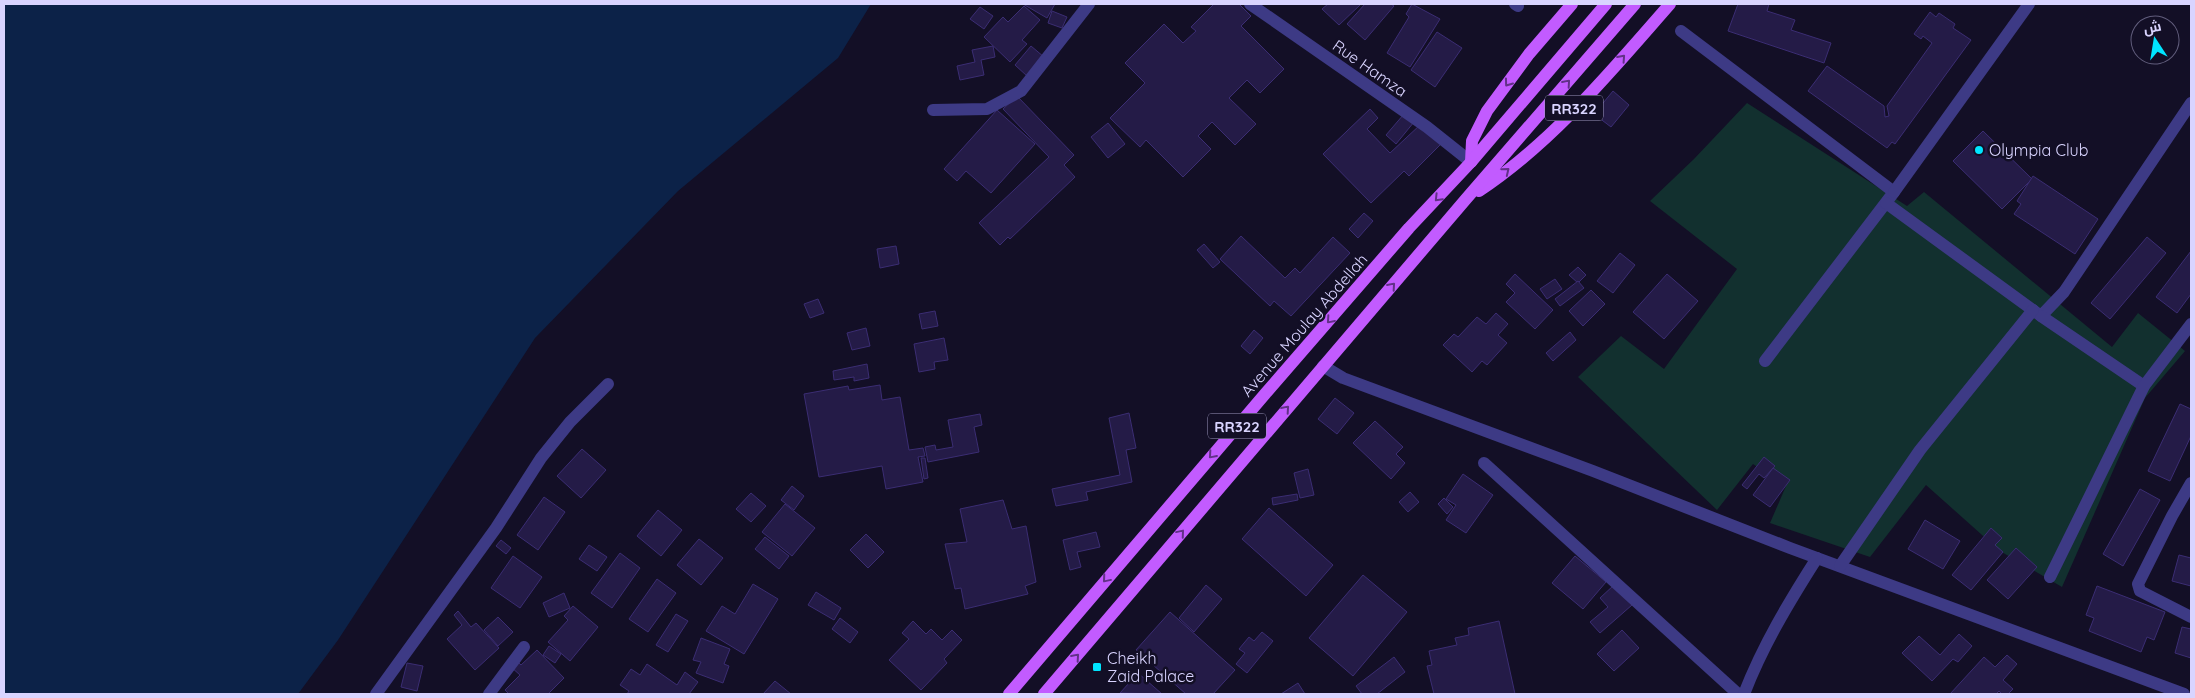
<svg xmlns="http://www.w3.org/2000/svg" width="2195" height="698" font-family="Quicksand,Cairo,sans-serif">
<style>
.green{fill:#12302f}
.water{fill:#0c2248}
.building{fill:#241b47;stroke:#3b2d73}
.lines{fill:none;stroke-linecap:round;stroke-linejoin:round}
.minor{stroke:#3d3a85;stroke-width:12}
.primary{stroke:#c25bff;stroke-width:12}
.oneway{stroke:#623188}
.poi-dot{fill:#00e5ff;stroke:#130f26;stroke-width:2}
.labels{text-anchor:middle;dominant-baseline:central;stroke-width:5;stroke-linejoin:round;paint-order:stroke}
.shield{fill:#130f26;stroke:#9e99be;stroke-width:1}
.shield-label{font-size:15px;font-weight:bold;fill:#d9d4ff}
.street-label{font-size:16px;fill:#d9d4ff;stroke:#130f26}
.poi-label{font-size:16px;fill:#d9d4ff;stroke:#130f26;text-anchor:start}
</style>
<rect width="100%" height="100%" fill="#130f26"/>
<path class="green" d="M1747 103 1907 206 1924 192 2112 347 2138 313 2185 351 2145 398 2062 587 2000 551 1926 485 1870 557 1770 523 1786 486 1753 464 1717 510 1578 377 1621 336 1664 369 1737 269 1650 201 1694 159Z"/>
<path class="water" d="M4 4H871L838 58 678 191 535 338 338 640 298 694H4Z"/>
<g class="building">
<path d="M1023 4H1055L1047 18Z"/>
<path d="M1214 4H1239L1251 16 1241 26 1284 69 1260 93 1247 80 1229 98 1256 124 1235 145 1212 122 1198 136 1211 149 1183 177 1146 140 1140 147 1110 118 1145 83 1125 63 1164 24 1183 43 1196 31 1191 27Z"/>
<path d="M1328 4H1359L1360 5 1339 25 1322 9Z"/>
<path d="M1365 4H1391L1394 6 1365 40 1347 24Z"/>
<path d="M1412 4 1440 19 1410 67 1387 53 1409 17 1406 14Z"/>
<path d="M1738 4H1769L1767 11 1795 20 1791 30 1831 43 1824 63 1728 31Z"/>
<path d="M1024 6 1040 20 1022 40 1027 44 1010 62 984 37 1003 17 1008 22Z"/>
<path d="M980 7 993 16 984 29 970 19Z"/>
<path d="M1052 11 1067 17 1062 28 1048 23Z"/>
<path d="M1930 12 1936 17 1939 13 1955 24 1953 28 1971 40 1895 144 1892 142 1887 148 1808 91 1827 66 1884 106 1885 117 1889 116 1887 106 1932 43 1923 36 1921 39 1914 34Z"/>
<path d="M1437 32 1462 48 1435 87 1411 70Z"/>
<path d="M993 46 995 57 981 60 984 75 960 80 957 66 975 62 972 50Z"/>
<path d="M1031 46 1044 57 1027 76 1015 65Z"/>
<path d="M1613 91 1629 105 1611 127 1594 114Z"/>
<path d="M1017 96 1074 155 1064 165 1075 177 1010 239 1008 237 1000 245 979 223 1049 157 1003 109Z"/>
<path d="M1370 109 1378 118 1367 129 1390 153 1421 124 1441 144 1409 176 1404 171 1371 203 1323 154Z"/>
<path d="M997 110 1035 144 991 193 966 171 957 181 944 169Z"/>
<path d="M1404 114 1414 122 1396 144 1386 135Z"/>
<path d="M1108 123 1125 144 1108 158 1091 137Z"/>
<path d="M1983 131 2032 179 2002 209 1953 161Z"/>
<path d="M2033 176 2098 219 2075 254 2014 214 2021 204 2017 201Z"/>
<path d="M1364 213 1373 221 1358 238 1349 229Z"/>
<path d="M1241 236 1285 278 1295 268 1300 273 1333 237 1350 253 1291 316 1274 301 1270 306 1220 259Z"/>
<path d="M2147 237 2166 253 2110 319 2091 303Z"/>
<path d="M1204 244 1220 262 1213 268 1197 250Z"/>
<path d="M896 246 899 264 880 268 877 249Z"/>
<path d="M2191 251V294L2177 313 2156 297Z"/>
<path d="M1620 253 1635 265 1613 293 1597 281Z"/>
<path d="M1578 267 1586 275 1578 283 1569 275Z"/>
<path d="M1515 274 1553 310 1535 329 1506 302 1515 293 1506 284Z"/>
<path d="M1667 274 1698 301 1664 339 1633 312Z"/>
<path d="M1555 279 1562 289 1547 299 1540 289Z"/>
<path d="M1578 281 1584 288 1560 306 1555 299Z"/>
<path d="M1591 290 1605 304 1583 326 1569 311Z"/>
<path d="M818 299 824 313 810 318 804 304Z"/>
<path d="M935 311 938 326 922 329 919 314Z"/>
<path d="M1496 313 1508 324 1498 335 1507 343 1487 365 1482 361 1472 372 1443 345 1454 334 1458 337 1477 317 1486 324Z"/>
<path d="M866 328 870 346 852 350 847 333Z"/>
<path d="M1254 330 1263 338 1250 354 1241 346Z"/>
<path d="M1570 332 1576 340 1553 361 1546 353Z"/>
<path d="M944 338 948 360 934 362 935 369 919 372 914 344Z"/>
<path d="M867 364 869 378 854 381V377L834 380 833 371Z"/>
<path d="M880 385 882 400 900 397 909 450 923 448 925 456 918 457 923 482 886 489 882 466 819 477 804 394 848 386 849 390Z"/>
<path d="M1335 398 1354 413 1337 434 1318 419Z"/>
<path d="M2180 404 2191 409V436L2170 481 2148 471Z"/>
<path d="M1129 413 1136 448 1126 450 1132 482 1086 492 1088 500 1056 506 1052 489 1120 475 1109 418Z"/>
<path d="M980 414 982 425 974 427 979 452 928 462 925 447 935 445 936 450 953 447 948 420Z"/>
<path d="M1375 421 1403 447 1396 454 1405 463 1391 479 1353 443Z"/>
<path d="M582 449 606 470 581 498 557 476Z"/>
<path d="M1764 457 1775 466 1764 478 1759 474 1747 489 1742 485Z"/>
<path d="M921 458H925L928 478 924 479Z"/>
<path d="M1773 468 1790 480 1770 507 1753 495Z"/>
<path d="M1308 469 1314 495 1300 498 1294 473Z"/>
<path d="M1463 474 1493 495 1466 533 1446 520 1456 505 1446 499Z"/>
<path d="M792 486 804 496 794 510 781 500Z"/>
<path d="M2140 489 2160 500 2123 566 2103 554Z"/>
<path d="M1410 492 1419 502 1408 512 1399 502Z"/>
<path d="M751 493 766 506 751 522 736 509Z"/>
<path d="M1297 494 1298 500 1273 505 1272 498Z"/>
<path d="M544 497 565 512 538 550 517 535Z"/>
<path d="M1444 498 1453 507 1447 514 1438 504Z"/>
<path d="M1003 500 1012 529 1026 526 1036 582 1025 586 1028 594 965 609 961 588 955 589 945 544 967 542 960 509Z"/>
<path d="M785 504 815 528 792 556 762 532Z"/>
<path d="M1269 508 1333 565 1306 596 1242 539Z"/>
<path d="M658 510 682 530 661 556 637 536Z"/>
<path d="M1925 520 1960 541 1943 569 1908 549Z"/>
<path d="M1991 528 2002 538 1995 545 2003 552 1971 590 1952 575Z"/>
<path d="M1096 532 1100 547 1077 552 1081 567 1070 570 1063 540Z"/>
<path d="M866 534 884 552 868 568 850 550Z"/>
<path d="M765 537 789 556 779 569 755 549Z"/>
<path d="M699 539 723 558 701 585 677 565Z"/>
<path d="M501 540 511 548 506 554 496 546Z"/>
<path d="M589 545 607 557 597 571 579 559Z"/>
<path d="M2016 548 2037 567 2008 599 1987 580Z"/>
<path d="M620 553 640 568 612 608 591 593Z"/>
<path d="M2179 555 2191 558V586L2172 581Z"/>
<path d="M513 556 542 577 520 608 491 588Z"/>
<path d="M1575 556 1606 582 1583 609 1552 583Z"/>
<path d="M1363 575 1407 612 1353 676 1309 638Z"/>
<path d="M657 579 676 593 648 632 629 619Z"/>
<path d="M753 584 778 599 744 654 706 631 722 606 735 614Z"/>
<path d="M1206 585 1222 599 1194 632 1179 618Z"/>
<path d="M1614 585 1632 605 1600 633 1590 622 1608 607 1600 598Z"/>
<path d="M2097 586 2165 612 2154 640 2147 637 2141 652 2089 631 2094 618 2086 615Z"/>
<path d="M816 592 841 608 834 620 808 605Z"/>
<path d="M564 593 570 608 549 617 543 603Z"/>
<path d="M573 606 598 627 570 661 548 642 568 620 564 616Z"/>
<path d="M458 611 471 627 476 623 499 648 475 670 447 639 462 625 454 615Z"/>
<path d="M1170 612 1235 670 1213 694H1186L1136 650Z"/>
<path d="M676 614 688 621 668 652 656 645Z"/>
<path d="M498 617 513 632 498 646 484 630Z"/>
<path d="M840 618 858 632 850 643 832 629Z"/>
<path d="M913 621 926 634 931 629 942 640 952 630 962 640 944 659 947 663 921 690 889 660 909 639 902 633Z"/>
<path d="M1499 621 1515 694H1434L1427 666 1432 665 1429 651 1457 645 1455 638 1469 635 1468 628Z"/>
<path d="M2182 627 2191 629V658L2175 653Z"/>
<path d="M1622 630 1639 648 1614 671 1597 654Z"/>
<path d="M1262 632 1273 641 1247 673 1236 664 1245 653 1239 649 1249 637 1254 641Z"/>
<path d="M1959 634 1972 646 1958 662 1953 659 1932 681 1902 653 1919 636 1940 655Z"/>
<path d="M701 638 730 649 724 664 729 666 723 683 696 673 701 662 693 660Z"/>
<path d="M549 646 561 654 555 663 543 655Z"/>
<path d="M537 650 564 678 548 694H509L505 690 520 675 511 667 517 661 521 665Z"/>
<path d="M2007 655 2017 664 2003 680 2013 689 2008 694H2002L1999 691 1996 694H1950L1984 657 1995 667Z"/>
<path d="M1394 657 1405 672 1377 694H1362L1356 686Z"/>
<path d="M407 663 423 666 417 691 401 687Z"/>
<path d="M647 664 677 685 685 672 698 682 689 694H627L629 691 620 685 631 669 640 675Z"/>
<path d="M1138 673 1162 694 1120 693Z"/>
<path d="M775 681 791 694H763Z"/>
<path d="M1298 683 1305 694H1281Z"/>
</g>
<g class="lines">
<g class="minor">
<path d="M1250 4 1427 127 1471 162"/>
<path d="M1515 4 1518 6"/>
<path d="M1681 31 1894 192 1765 361"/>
<path d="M933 110 987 109 1021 91 1089 4"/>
<path d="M1894 192 2029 4"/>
<path d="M1886 203 2041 316 2064 292 2191 103"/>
<path d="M2041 316 2144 386"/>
<path d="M1323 366 1343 378 1593 471 1790 548 2184 694"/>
<path d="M1484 463 1738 694"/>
<path d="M2191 483 2172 516 2138 584 2140 591 2191 617"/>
<path d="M1840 566 1920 450 2033 310"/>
<path d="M2050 577 2144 386 2191 324"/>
<path d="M376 694 496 528 541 458 570 422 608 384"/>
<path d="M489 694 524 647"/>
<path d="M1744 694C1763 645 1789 602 1817 558"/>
</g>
<g class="primary">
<path d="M1471 162 1472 141 1487 111 1529 54 1572 4"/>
<path d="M1479 191C1553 142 1612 70 1670 4"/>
<path d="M1009 694 1265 394 1409 228 1471 162 1606 4"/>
<path d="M1044 694 1466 199 1635 4"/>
</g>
</g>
<defs><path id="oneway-chevron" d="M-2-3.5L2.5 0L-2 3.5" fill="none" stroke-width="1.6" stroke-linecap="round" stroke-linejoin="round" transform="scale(1.25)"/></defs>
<g class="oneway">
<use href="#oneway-chevron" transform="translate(1622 58) rotate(-48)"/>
<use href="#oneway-chevron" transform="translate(1508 83) rotate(126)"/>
<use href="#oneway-chevron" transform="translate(1567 83) rotate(-49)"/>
<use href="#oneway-chevron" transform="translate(1506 171) rotate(-39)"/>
<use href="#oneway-chevron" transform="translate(1438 198) rotate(134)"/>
<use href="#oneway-chevron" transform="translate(1392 286) rotate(-49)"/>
<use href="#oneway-chevron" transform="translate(1330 320) rotate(131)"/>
<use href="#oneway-chevron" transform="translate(1286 409) rotate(-49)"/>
<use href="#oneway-chevron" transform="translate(1212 455) rotate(131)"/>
<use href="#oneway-chevron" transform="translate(1181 533) rotate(-50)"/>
<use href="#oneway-chevron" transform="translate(1106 579) rotate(130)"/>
<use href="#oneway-chevron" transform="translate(1076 657) rotate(-49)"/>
</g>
<g class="poi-dot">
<circle cx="1979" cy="150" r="5"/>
<rect x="1092" y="662" width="10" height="10" rx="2.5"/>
</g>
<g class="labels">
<g class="shield">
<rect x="1545" y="95.5" width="58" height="25" rx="4"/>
<rect x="1208" y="413.5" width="58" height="25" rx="4"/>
</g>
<g class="shield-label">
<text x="1574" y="108">RR322</text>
<text x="1237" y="426">RR322</text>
</g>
<g class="street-label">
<text transform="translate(1370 68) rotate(35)">Rue Hamza</text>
<text transform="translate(1304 325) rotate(-49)">Avenue Moulay Abdellah</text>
</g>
<g class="poi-label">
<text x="1989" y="150">Olympia Club</text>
<text x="1107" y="658">Cheikh<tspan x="1107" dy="18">Zaid Palace</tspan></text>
</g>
</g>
<rect width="2195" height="698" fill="none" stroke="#d9d4ff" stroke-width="10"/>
<g transform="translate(2155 40) rotate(348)"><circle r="24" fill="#130f26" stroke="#625e7d"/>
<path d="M0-4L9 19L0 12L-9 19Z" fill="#00e5ff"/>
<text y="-8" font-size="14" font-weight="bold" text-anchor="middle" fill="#d9d4ff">ش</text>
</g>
</svg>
